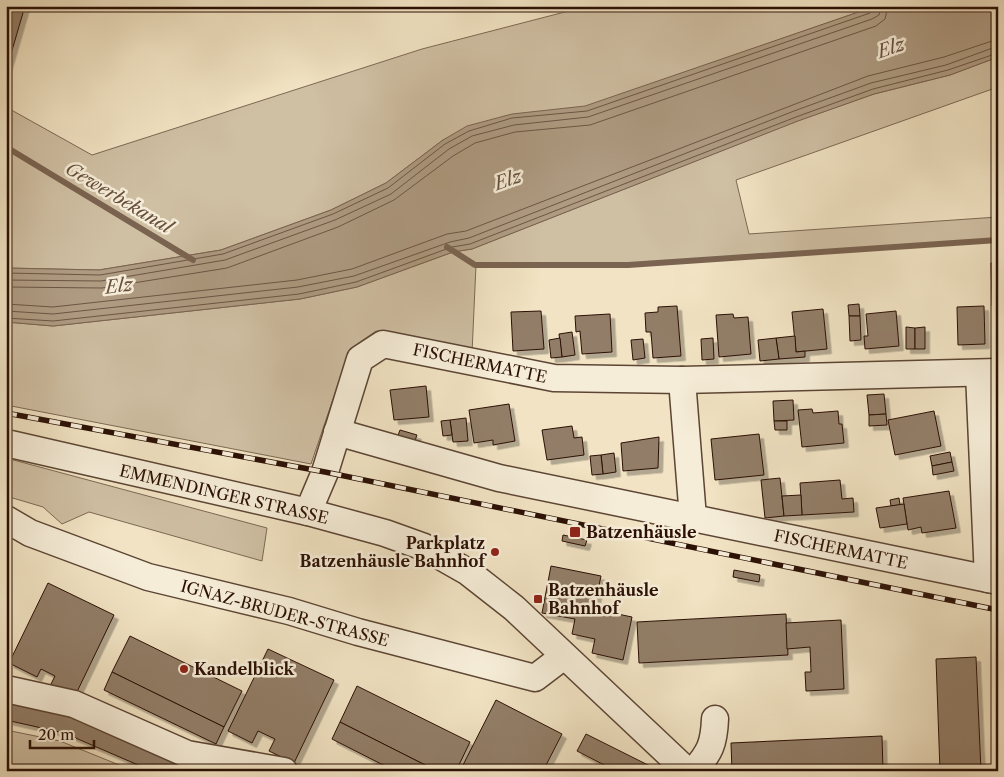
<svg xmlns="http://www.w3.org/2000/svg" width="1004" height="777" font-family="'Libre Caslon Text',serif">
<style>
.green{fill:#cfbfa3;stroke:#7d6854}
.water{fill:#ae9b82;stroke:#7a6350}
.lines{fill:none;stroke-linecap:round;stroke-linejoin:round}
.shore{stroke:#6c5644;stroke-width:1}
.stream{stroke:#7a6350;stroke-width:6}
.building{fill:#927e68;stroke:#2b1005;filter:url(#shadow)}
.minor-casing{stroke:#5c4534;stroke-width:29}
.minor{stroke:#f6edd8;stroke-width:26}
.rail-casing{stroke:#2b1005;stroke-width:5.5}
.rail{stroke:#f6edd8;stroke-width:4;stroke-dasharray:11;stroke-linecap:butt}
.poi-dot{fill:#8f2418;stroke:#f6edd8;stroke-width:2}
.labels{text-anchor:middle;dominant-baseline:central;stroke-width:5;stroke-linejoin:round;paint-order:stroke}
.street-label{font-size:16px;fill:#2b1005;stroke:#f6edd8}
.poi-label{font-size:16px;font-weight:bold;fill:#2b1005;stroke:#f6edd8;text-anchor:start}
.water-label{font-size:18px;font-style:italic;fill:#664f3d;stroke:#f6edd8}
</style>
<defs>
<filter id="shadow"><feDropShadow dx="4.5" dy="4.5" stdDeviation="0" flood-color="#0004"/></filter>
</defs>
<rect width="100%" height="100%" fill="#f1e3c3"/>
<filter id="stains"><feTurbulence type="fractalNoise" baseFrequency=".004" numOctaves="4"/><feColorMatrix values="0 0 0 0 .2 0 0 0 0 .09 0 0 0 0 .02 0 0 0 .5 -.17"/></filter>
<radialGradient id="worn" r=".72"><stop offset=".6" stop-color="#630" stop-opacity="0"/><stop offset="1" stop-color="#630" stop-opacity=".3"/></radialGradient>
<g class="green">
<path d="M588 6H876L585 107 443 140 386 183 331 210 221 250 99 270 6 268V107L92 155 422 49Z"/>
<path d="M998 57V87L736 180 749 234 998 217V240L628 265H476L472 353 376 331 350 349 311 464 6 405V322L53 326 300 299 357 287 453 252 472 249 797 121 874 94 950 75Z"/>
<path d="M6 458 267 528 262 561 89 512 62 524 43 507 6 496Z"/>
<path d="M6 730 60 741 134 771H6Z"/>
</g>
<path class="water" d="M876 6H998V57L950 75 874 94 798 121 472 249 453 252 357 287 300 299 53 326 6 322V268L99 270 221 250 331 210 386 183 443 140 467 126 512 114 585 106Z"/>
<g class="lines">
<g class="shore">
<path d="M6 273 100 275 223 254 333 214 388 188 445 144 469 131 512 118 587 111 870 13 874 6"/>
<path d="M6 280 101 281 225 260 335 220 391 194 449 149 472 136 514 125 588 117 872 19 879 15 881 6"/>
<path d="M6 287 102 288 227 268 338 227 394 200 453 156 475 143 515 132 590 125 876 26 885 19 888 6"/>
<path d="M6 304 53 307 297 280 352 269 447 234 466 231 868 76 944 57 998 39"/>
<path d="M6 311 53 314 298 287 354 276 450 242 469 238 794 111 871 83 946 65 998 46"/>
<path d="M6 318 53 321 299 294 356 282 452 247 470 244 796 117 873 89 948 70 998 53"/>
</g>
<g class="stream">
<path d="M6 147 193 260"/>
<path d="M447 247 475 265H628L998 240"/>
</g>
</g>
<g class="building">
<path d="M6 6H25L6 71Z"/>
<path d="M991 263H998V306H992Z"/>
<path d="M859 304 860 316H849L848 305Z"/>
<path d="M677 306 681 356 653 358 651 332H646L645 313 658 312V307Z"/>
<path d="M984 306 985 344 958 345 957 307Z"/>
<path d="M823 309 827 349 796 352 792 312Z"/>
<path d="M541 311 544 349 513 351 511 312Z"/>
<path d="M896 311 899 346 865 349 864 336H868L866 314Z"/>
<path d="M610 314 612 352 582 354 580 331 576 332 575 316Z"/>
<path d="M733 314 734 318 748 317 751 354 719 357 716 315Z"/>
<path d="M849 316H860L861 340 850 341Z"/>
<path d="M906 327 915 328V349H906Z"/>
<path d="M925 327V349H915V328Z"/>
<path d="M572 332 575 355 562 357 559 334Z"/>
<path d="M795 336 796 352 805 351V357L779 359 776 338Z"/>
<path d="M560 338 562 357 551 358 549 340Z"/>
<path d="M713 338 714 359 702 360 701 339Z"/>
<path d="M776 338 779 359 760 361 758 340Z"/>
<path d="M643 339 645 358 633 360 631 340Z"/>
<path d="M426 386 429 417 394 420 390 390Z"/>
<path d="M884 394 886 414 869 415 867 395Z"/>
<path d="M793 400 794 420 774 421 773 401Z"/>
<path d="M998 400V431H997L994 401Z"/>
<path d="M509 404 515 441 493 445V440L474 443 469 410Z"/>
<path d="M812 409 813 413 838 411 839 424H842L844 443 802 447 798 410Z"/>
<path d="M934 411 941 446 895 455 888 420Z"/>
<path d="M886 414 887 425 869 426V415Z"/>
<path d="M466 418 468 441 453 442 450 420Z"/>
<path d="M450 420 452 435 443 436 441 421Z"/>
<path d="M774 421H787V430H775Z"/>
<path d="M572 426 574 438 582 437 584 455 547 460 542 430Z"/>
<path d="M400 430 417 435 414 443 397 438Z"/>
<path d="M759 434 764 475 715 480 711 439Z"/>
<path d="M659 437 658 468 623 471 621 443Z"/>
<path d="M950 452 952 462 932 466 930 456Z"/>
<path d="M614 453 616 472 603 474 601 455Z"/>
<path d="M601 455 603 474 592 475 590 456Z"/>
<path d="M952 462 954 471 933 475 932 466Z"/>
<path d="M780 478 784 516 765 518 761 480Z"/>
<path d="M840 480 842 499 853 498 854 512 802 515 800 483Z"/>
<path d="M949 491 956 528 922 533 921 527 908 530 903 498Z"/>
<path d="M801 495 802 515 784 516 782 496Z"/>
<path d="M899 498 900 505 891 506 890 500Z"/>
<path d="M904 504 907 524 880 528 876 508Z"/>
<path d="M563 535 587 540 585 546 562 541Z"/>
<path d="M551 566 601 576 594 609 632 617 623 660 592 653 595 639 572 634 575 619 542 613Z"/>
<path d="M734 570 760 575 759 582 733 577Z"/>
<path d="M48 583 114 615 74 698 50 686 55 676 41 669 37 677 9 663Z"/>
<path d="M786 614 788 655 639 663 637 622Z"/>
<path d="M841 620 844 689 806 691 805 672H811L810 647 787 649 786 623Z"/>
<path d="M130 636 242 691 224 727 112 672Z"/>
<path d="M268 649 334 680 294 763 269 751 275 739 258 731 252 743 228 731Z"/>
<path d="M976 657 981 771H940L936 659Z"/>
<path d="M112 672 224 727 216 744 104 690Z"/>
<path d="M357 686 470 742 456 771H437L340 722Z"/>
<path d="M496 700 562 734 543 771H460Z"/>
<path d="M6 701 67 714 206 771H152L64 733 6 720Z"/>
<path d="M340 722 437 771H395L332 739Z"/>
<path d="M586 734 650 766 647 771H616L577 751Z"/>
<path d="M882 736 883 771H732L731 743Z"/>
</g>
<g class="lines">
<g class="minor-casing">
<g id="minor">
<path d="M979 373 988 579"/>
<path d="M682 380 693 518"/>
<path d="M337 432 499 478 998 581"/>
<path d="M6 443 308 512 385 533 424 547 468 572 514 608 687 771"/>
<path d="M308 512 325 472 360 359 383 344 554 378 682 380 998 372"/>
<path d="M6 519 30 533 148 577 289 611 358 632 535 678 564 656"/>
<path d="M6 689 74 704 187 754 284 771"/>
<path d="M694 771C710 752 714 744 715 719"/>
</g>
</g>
<use href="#minor" class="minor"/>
<g class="rail-casing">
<path id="rail" d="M6 413 325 472 998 610"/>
</g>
<use href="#rail" class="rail"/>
</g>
<g class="poi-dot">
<rect x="569" y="526" width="12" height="12" rx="2.5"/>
<circle cx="495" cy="552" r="5"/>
<rect x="533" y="594" width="10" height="10" rx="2.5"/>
<circle cx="184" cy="669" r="5"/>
</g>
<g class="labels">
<g class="street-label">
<text transform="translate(480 363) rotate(12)">FISCHERMATTE</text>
<text transform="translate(224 494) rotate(13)">EMMENDINGER STRASSE</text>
<text transform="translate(841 549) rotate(12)">FISCHERMATTE</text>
<text transform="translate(285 613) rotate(15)">IGNAZ-BRUDER-STRASSE</text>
</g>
<g class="poi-label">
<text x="586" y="532">Batzenhäusle</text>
<text x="485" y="543" text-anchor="end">Parkplatz<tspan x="485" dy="18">Batzenhäusle Bahnhof</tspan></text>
<text x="548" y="590">Batzenhäusle<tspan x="548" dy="18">Bahnhof</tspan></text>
<text x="194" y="669">Kandelblick</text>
</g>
<g class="water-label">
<text transform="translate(891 48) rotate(-19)">Elz</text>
<text transform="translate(508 180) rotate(-19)">Elz</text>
<text transform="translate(119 198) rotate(31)">Gewerbekanal</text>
<text transform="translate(119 286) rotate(-7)">Elz</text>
</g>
</g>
<rect width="1004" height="777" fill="none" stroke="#f1e3c3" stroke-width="25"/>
<rect x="8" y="8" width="989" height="762" fill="none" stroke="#2b1005" stroke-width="2.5"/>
<rect x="12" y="12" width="979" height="752" fill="none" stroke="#2b1005"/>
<path d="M30 740v8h64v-8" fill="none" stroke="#2b1005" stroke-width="2.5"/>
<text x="38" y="740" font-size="15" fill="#2b1005" stroke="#f6edd8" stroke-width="4" paint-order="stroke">20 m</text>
<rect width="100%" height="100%" filter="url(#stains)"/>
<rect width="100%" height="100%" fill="url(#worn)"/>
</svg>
